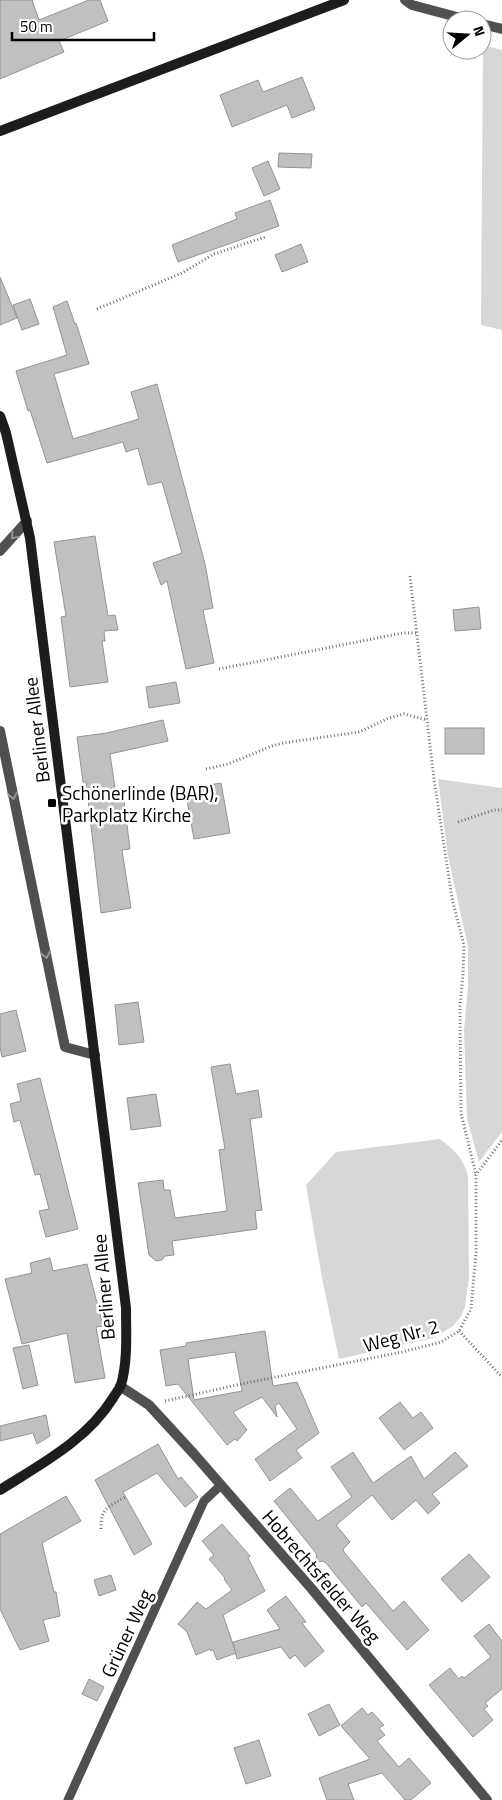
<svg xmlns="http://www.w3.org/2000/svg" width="502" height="1800" font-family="'Titillium Web',sans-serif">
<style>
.green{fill:#d7d7d7}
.building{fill:#c0c0c0;stroke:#949494;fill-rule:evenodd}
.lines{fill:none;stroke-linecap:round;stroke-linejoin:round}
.path{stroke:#727272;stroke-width:3;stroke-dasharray:1 2.5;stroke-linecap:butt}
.service{stroke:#505050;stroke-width:9}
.minor{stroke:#505050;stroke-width:10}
.secondary{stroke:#1d1d1d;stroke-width:10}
.oneway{stroke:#969696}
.poi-dot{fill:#000;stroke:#fff;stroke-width:2}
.labels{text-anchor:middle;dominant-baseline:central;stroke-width:5;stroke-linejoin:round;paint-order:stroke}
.street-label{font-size:19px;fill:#000;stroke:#fff}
.poi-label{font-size:19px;fill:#000;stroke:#fff;text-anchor:start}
</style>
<rect width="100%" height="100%" fill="#fff"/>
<g class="green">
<path d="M483 45 502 50V330L481 325Z"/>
<path d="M438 779 502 788V1132L479 1162 467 1118 464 1030 468 986V947L448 856Z"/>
<path d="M440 1139C454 1150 464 1158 468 1177L469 1277 465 1307 461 1316 453 1326 433 1338 339 1359 322 1278 306 1185 336 1152Z"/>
</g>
<g class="building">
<path d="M0 0H32L39 20 89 0H100L108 21 59 41 64 52 0 79Z"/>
<path d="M302 77 315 109 292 118 287 105 232 127 220 95 258 80 263 92Z"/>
<path d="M279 153 312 154 311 168 278 167Z"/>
<path d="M268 161 280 189 264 196 252 168Z"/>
<path d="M270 200 279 226 178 262 172 245 237 219 235 213Z"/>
<path d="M301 244 308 262 282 272 275 255Z"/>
<path d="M0 277 17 318 0 325Z"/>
<path d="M30 299 39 324 22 330 13 305Z"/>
<path d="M67 301 75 324 76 323 89 364 54 374 73 439 139 419 131 392 157 384 205 564 213 608 203 610 214 663 186 669 167 581 161 585 153 563 182 553 162 482 148 485 138 448 126 452 123 442 47 463 30 410 28 411 16 371 67 355 53 307Z"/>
<path d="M95 536 108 616 115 615 118 630 104 631 105 641H102L108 682 70 687 61 617 66 616 54 542Z"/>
<path d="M479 607 481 629 455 631 453 610Z"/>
<path d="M176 682 180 703 149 708 146 687Z"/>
<path d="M163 720 168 741 110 754 117 802 124 801 130 849 122 850 131 908 101 913 86 782H83L77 737 106 733Z"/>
<rect x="445" y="728" width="39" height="26"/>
<path d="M221 783 230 833 194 839 185 789Z"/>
<path d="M138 1002 144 1042 119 1045 115 1005Z"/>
<path d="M16 1010 26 1051 2 1057 0 1047V1014Z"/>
<path d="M230 1064 236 1094 258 1090 262 1117 250 1119 262 1210 255 1211 257 1229 172 1241 174 1255 165 1256 162 1260 156 1261 149 1255 138 1183 163 1180 164 1190H170L175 1218 227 1211 219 1150 225 1149 211 1067Z"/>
<path d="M40 1078 78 1229 46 1237 39 1211 49 1209 40 1174 35 1175 20 1120 14 1122 10 1104 21 1101 17 1084Z"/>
<path d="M156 1094 161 1126 131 1130 127 1098Z"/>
<path d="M50 1258 53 1271 87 1264 103 1326 96 1327 105 1378 75 1383 67 1333 22 1344 5 1279 32 1273 30 1263Z"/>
<path d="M265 1331 273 1386 297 1382 319 1433 296 1450 302 1458 270 1481 255 1459 297 1429 279 1403 275 1406 277 1417 262 1397 233 1412 247 1430 237 1441 235 1439 227 1445 178 1384 166 1386 160 1350 186 1346V1343ZM235 1352 242 1391 194 1400 188 1359Z"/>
<path d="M29 1345 38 1385 23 1389 13 1348Z"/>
<path d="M400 1402 413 1418 421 1412 433 1428 404 1450 379 1418Z"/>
<path d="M46 1415 50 1436 37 1444 33 1433 0 1441V1426Z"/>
<path d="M158 1444 178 1479 181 1477 198 1497 185 1507 157 1473 123 1492 152 1544 134 1555 95 1480Z"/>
<path d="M353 1452 373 1483 411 1456 424 1479 455 1452 468 1466 432 1494 440 1503 428 1514 416 1500 392 1520 372 1495 336 1525 350 1542 343 1549 344 1552 393 1611 404 1601 429 1630 407 1650 366 1603 362 1607 326 1563 323 1561 317 1562 316 1553 274 1501 290 1488 318 1521 352 1497 331 1467Z"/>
<path d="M66 1496 81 1521 42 1543 54 1592H56L60 1616 43 1620 49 1641 20 1650 0 1609V1534Z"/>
<path d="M222 1524 250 1556 248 1558 265 1591 223 1615 236 1653 217 1660 213 1650 211 1651 210 1649 196 1655 187 1632 178 1624 197 1602 206 1609 232 1590 224 1579 225 1578 209 1559 214 1555 202 1541Z"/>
<path d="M469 1554 490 1577 462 1602 441 1579Z"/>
<path d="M111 1575 116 1590 99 1596 94 1580Z"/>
<path d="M286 1596 306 1622 302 1623 324 1651 305 1667 295 1655 290 1659 281 1647 237 1659 233 1642 280 1629 267 1610Z"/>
<path d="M489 1624 502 1641V1689L485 1703 488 1706 484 1709 493 1720 473 1737 429 1685 450 1668 459 1679 462 1676 464 1678 491 1657 474 1636Z"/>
<path d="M89 1679 104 1687 97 1701 82 1694Z"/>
<path d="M329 1704 340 1725 319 1736 308 1714Z"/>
<path d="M362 1708 368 1715 372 1712 384 1725 379 1728 385 1735 377 1741 399 1767 409 1758 431 1783 411 1800H405L382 1773 348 1784 354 1800H327L319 1778 370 1759 341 1726Z"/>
<path d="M259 1740 271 1776 246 1784 234 1748Z"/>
</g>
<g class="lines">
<g class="path">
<path d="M97 309 182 273 214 254 265 237"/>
<path d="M410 576 434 779 452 898 464 946 463 974 460 1007 461 1113 476 1175"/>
<path d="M219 669 403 633H417"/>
<path d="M206 769 228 764 272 746 283 743 359 732 389 718 404 714 427 720"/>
<path d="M458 822 494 810H502"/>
<path d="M459 1331 502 1377"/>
<path d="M165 1401 246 1383 402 1352 441 1342 459 1331 471 1309 476 1253V1175L502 1140"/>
<path d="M101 1529C100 1508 109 1507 125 1497"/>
</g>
<path class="service" d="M68 1800 204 1501 221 1485"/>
<g class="minor">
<path d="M405 0 412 5 468 20"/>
<path d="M482 24 502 29"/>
<path d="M0 551 27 521"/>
<path d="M0 731 65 1047 95 1055"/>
<path d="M120 1386 149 1405 194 1454 311 1588 487 1800"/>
</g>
<g class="secondary">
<path d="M0 131 344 0"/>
<path d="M0 416 6 433 30 538 126 1308C126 1334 128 1360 121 1385 119 1390 115 1394 113 1398 87 1440 41 1464 0 1490"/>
</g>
</g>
<defs><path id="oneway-chevron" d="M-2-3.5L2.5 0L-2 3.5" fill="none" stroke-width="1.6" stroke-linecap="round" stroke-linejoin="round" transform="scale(1.25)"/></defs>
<g class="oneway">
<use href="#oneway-chevron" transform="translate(14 536) rotate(132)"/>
<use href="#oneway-chevron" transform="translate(13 796) rotate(78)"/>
<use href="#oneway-chevron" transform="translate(46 955) rotate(78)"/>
</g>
<rect class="poi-dot" x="47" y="798" width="10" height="10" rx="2.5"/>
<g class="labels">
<g class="street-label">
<text transform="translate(36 730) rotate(-97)">Berliner Allee</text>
<text transform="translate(103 1287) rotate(-95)">Berliner Allee</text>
<text transform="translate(401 1335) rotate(-15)">Weg Nr. 2</text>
<text transform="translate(322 1576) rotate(49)">Hobrechtsfelder Weg</text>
<text transform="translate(126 1633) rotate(-65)">Grüner Weg</text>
</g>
<g class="poi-label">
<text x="62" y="792">Schönerlinde (BAR),<tspan x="62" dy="22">Parkplatz Kirche</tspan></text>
</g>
</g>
<g transform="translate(467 35) rotate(72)"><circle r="24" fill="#ffffff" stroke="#999999"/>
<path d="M0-4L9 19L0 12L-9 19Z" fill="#000000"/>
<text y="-8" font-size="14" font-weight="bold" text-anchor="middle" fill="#000000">N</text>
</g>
<path d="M12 32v8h142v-8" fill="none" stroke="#000000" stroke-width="2.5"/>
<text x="20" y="32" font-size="15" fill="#000000" stroke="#ffffff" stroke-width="4" paint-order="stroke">50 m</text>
</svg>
